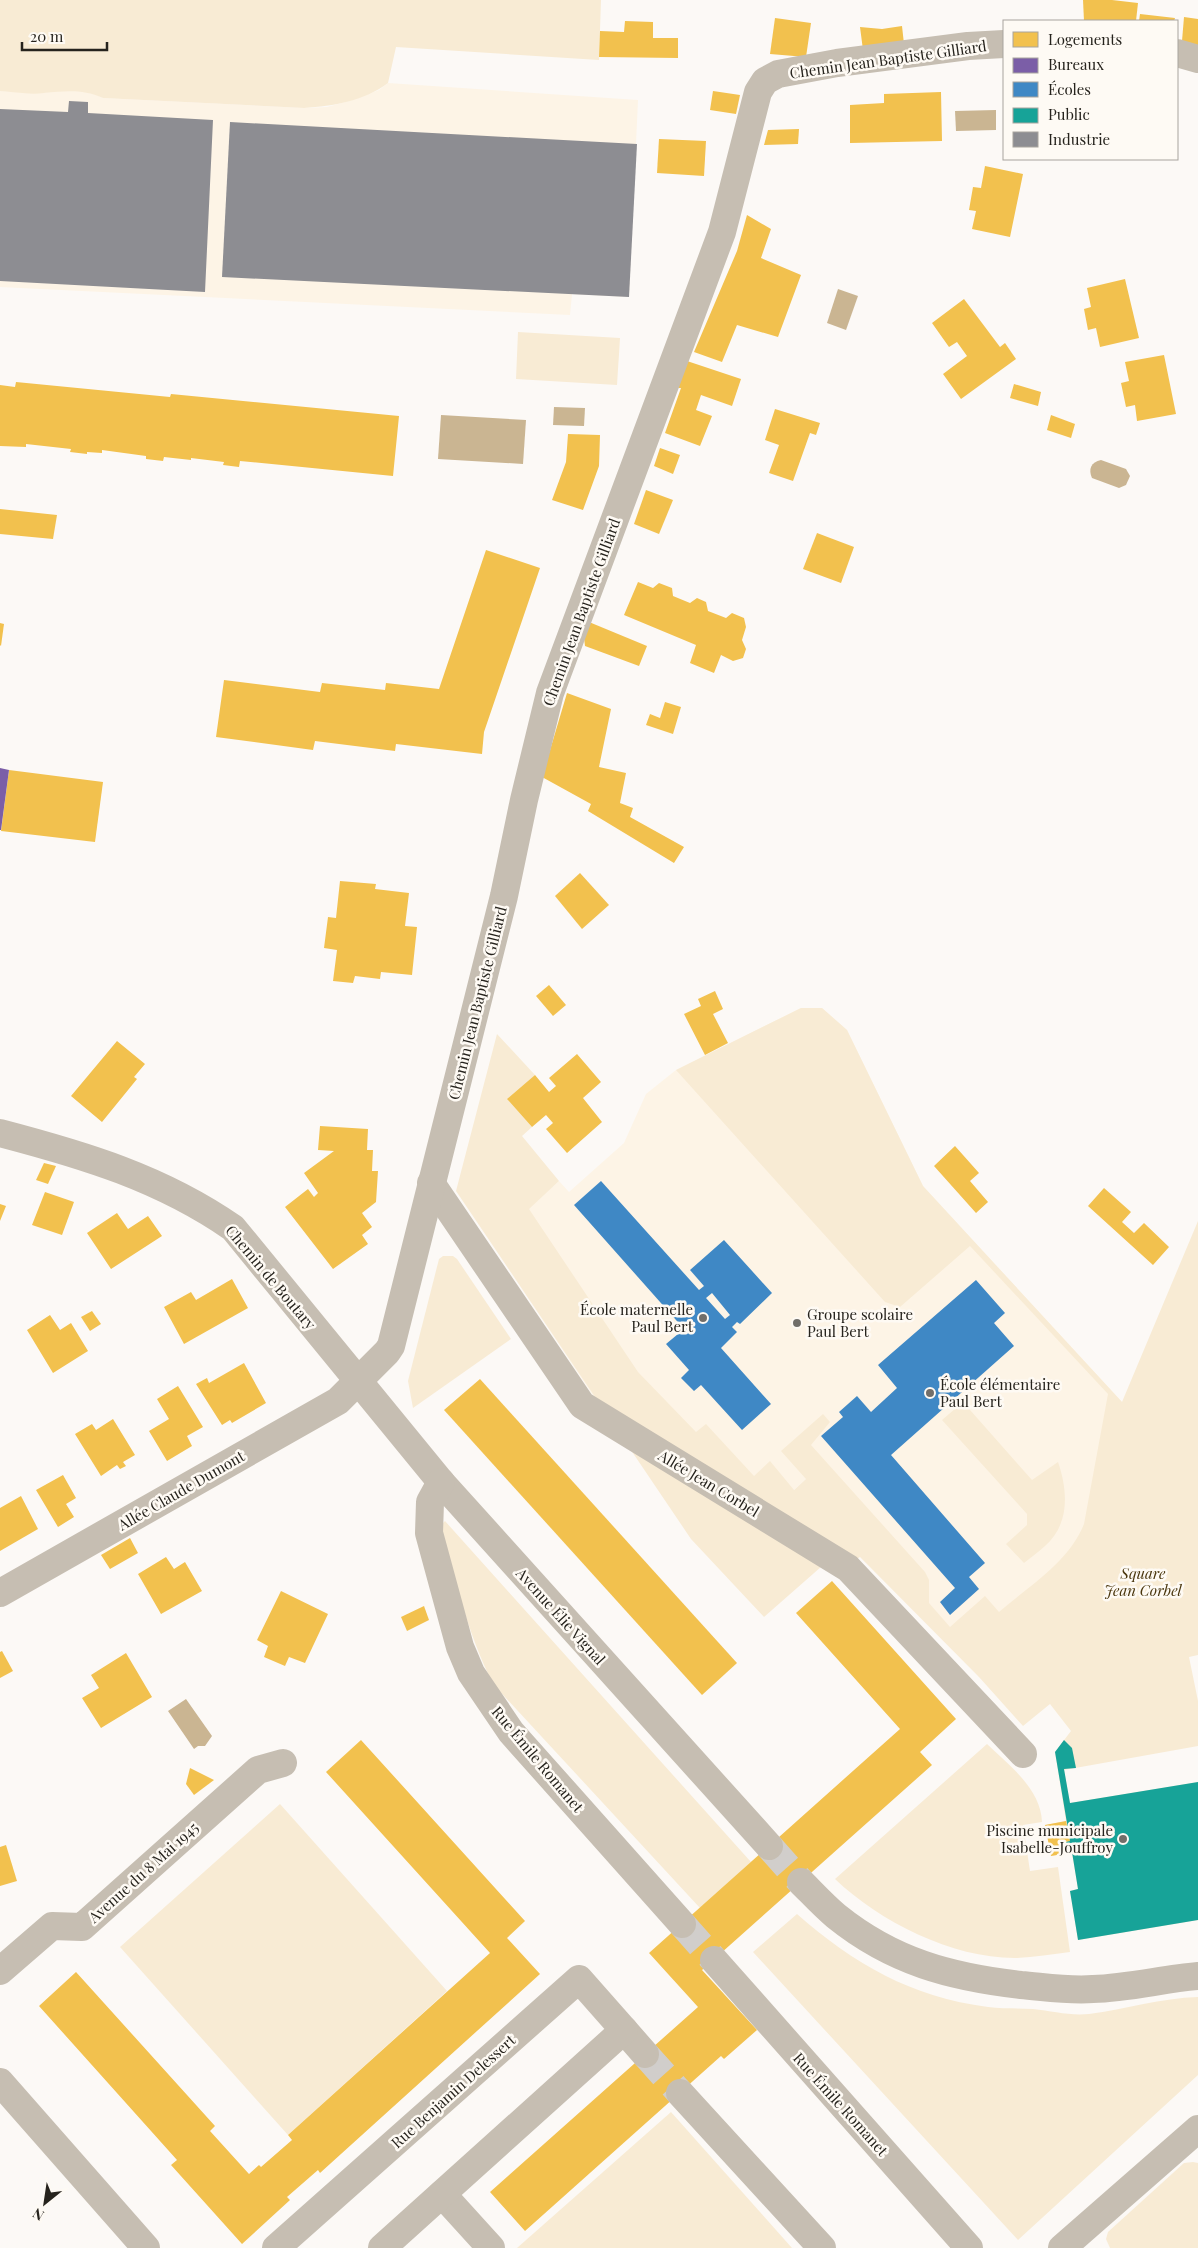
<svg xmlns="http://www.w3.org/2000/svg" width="1198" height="2248" font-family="'Playfair Display',serif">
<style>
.built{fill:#fdf4e6}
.green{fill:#f8ebd4}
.water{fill:#cab592}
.homes{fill:#f2c14e}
.offices{fill:#7b5ea7}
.schools{fill:#3f88c5;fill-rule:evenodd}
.public{fill:#17a398}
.industry{fill:#8d8d92}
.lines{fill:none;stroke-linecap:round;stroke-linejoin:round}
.minor-tunnel{stroke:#d1cecb;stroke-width:28;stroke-dasharray:28 14;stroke-linecap:butt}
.minor{stroke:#c6beb2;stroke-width:28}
.poi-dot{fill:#716e69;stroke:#fefaf4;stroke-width:2}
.labels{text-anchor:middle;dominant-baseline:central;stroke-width:5;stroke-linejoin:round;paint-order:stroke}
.street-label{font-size:15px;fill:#26231d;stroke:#fefaf4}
.poi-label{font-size:15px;fill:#26231d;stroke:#fefaf4;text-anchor:end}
.park-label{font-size:15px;font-style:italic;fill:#49350c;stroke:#fefaf4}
</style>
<rect width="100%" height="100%" fill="#fcf9f6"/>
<g class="built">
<path d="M388 83 638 100 629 297 572 294 570 315 0 287V91L43 93 54 91H88L103 98 304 108 327 107 349 101 379 90Z"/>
<path d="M801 1008H822L847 1030 923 1186 1123 1403 1137 1485 979 1677 806 1479 770 1511 600 1406 491 1242 559 1181 569 1192 624 1143 646 1094 676 1070Z"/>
</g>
<g class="green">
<path d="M0 0H601L599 60 396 47 388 83C364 101 334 106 304 108L103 98C83 89 66 91 44 93 30 95 14 92 0 91Z"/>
<path d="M518 332 620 338 617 385 516 379Z"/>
<path d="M801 1008H822L847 1030 923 1186 1122 1402 1198 1221V1655L1189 1657 1198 1701V1746L1064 1770 1070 1803 1198 1782V1920L1078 1940 1070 1891 1078 1889 1072 1853 1051 1856 1045 1825 1066 1821 1055 1752 1071 1731 1050 1704 1023 1726 979 1677 860 1557 854 1561 838 1552 764 1617 691 1539 456 1191 497 1034 535 1075 508 1100 532 1127 522 1136 559 1181 529 1209 638 1372 696 1432 706 1424 754 1476 770 1461 794 1490 806 1479 781 1451 823 1414 830 1422 811 1445 925 1572 929 1580V1603L950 1627 985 1596 999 1612C1029 1586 1069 1562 1084 1524L1108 1394 970 1246 900 1307 885 1302 676 1070Z"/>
<path d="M443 1256H453L457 1259 511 1339 413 1408 408 1381 439 1259Z"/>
<path d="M963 1402 1032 1480 1058 1462C1068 1491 1070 1524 1045 1546 1039 1552 1031 1557 1024 1563L1006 1544 1027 1525V1514L942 1420Z"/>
<path d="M445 1521 751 1862 700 1908 493 1684C468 1634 455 1580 440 1526Z"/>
<path d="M987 1744C1009 1765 1041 1789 1042 1822L1023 1825 1030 1871 1058 1867 1070 1952C1053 1954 1034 1957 1017 1958 954 1959 880 1922 835 1879Z"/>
<path d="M280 1804 447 1991 288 2135 120 1947Z"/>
<path d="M797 1914C854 1964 911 1997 988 2007 1003 2009 1018 2008 1033 2009 1052 2011 1070 2016 1089 2014 1126 2009 1161 1998 1198 1997V2075L1018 2240 753 1952Z"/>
<path d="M671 2112 792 2248H517Z"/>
<path d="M1193 2162 1198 2163V2248H1110L1106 2239 1108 2232 1184 2163Z"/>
</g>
<g class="water">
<path d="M996 110V130L956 131 955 111Z"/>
<path d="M838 289 858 296 846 330 827 323Z"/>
<path d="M554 407 585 408 584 426 553 425Z"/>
<path d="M441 415 526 420 523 464 438 459Z"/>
<path d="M1101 460 1126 469 1130 476 1126 485 1119 488 1092 478C1088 469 1091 462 1101 460Z"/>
<path d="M186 1699 212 1736 205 1746H198L194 1749 168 1711Z"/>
</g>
<g class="homes">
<path d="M1083 0H1112L1138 3 1136 21H1084Z"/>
<path d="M1140 14 1175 18 1174 21H1139Z"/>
<path d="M1184 17 1198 19V47L1182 41Z"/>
<path d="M775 18 811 23 806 57 770 54Z"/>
<path d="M625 21 653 22V38H678V58L599 57 600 31 624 32Z"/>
<path d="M902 26 904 44 863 50 860 27 882 29Z"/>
<path d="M713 91 740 95 736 114 710 110Z"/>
<path d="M941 92 942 141 850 143V105L884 103V94Z"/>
<path d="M799 129 798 144 764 145 768 130Z"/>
<path d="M659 139 706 141 704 176 657 173Z"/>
<path d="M985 166 1023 174 1010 237 972 229 976 211 969 210 973 187 981 188Z"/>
<path d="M747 215 771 229 761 258 801 275 778 337 737 325 722 362 694 352 737 251Z"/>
<path d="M1125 279 1139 338 1100 347 1096 328 1088 330 1084 309 1091 307 1087 288Z"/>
<path d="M964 299 1000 347 1005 343 1016 359 961 399 943 374 967 356 957 342 949 347 932 323Z"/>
<path d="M1164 355 1176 414 1137 421 1135 405 1126 407 1121 383 1129 381 1125 362Z"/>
<path d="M687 361 741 379 732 406 701 395 696 410 712 416 700 446 665 433 681 388H678Z"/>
<path d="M16 382 170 397 171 394 399 416 393 476 240 461 239 467 223 465 224 462 191 458V460L164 457 163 461 146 459V456L102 450V453L87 452V454L70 452 71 449 26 444V447L0 446V385L15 387Z"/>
<path d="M1014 384 1041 392 1038 406 1010 398Z"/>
<path d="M775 409 820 423 816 435 810 433 793 481 769 473 779 445 765 440Z"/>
<path d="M1051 415 1075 424 1071 438 1047 430Z"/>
<path d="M568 434 600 435 599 466 583 510 552 500 566 462Z"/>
<path d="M660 448 680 455 673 474 654 466Z"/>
<path d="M646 490 673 500 659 534 634 524Z"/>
<path d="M0 509 57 515 53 539 0 534Z"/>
<path d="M817 533 854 547 841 583 803 569Z"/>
<path d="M486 550 540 568 484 732 482 754 396 744 395 751 315 741 313 750 216 737 224 680 320 692 322 683 385 690 386 683 439 689Z"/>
<path d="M638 582 653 588 659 583 672 588 673 596 690 603 697 598 706 602 708 611 726 618 732 613 744 618 746 627 742 640 746 649 743 658 733 661 721 655 714 673 690 663 696 645 624 615Z"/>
<path d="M589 622 647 646 639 666 585 646 584 638Z"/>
<path d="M0 623 4 624 1 646 0 645Z"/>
<path d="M567 693 611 709 599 767 626 773 620 803 633 808 630 817 684 847 674 863 588 811 591 804 542 777Z"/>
<path d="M665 702 681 707 673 734 646 725 650 714 660 718Z"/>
<path d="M9 770 103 782 95 842 1 831Z"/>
<path d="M580 873 609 905 582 929 555 896Z"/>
<path d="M340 881 376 884 375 889 409 893 405 926 417 927 412 975 381 972 380 979 355 976 353 983 333 981 337 950 324 948 328 917 336 918Z"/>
<path d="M549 985 566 1005 553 1016 536 996Z"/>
<path d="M715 991 723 1009 713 1014 728 1043 705 1055 684 1014 701 1006 698 999Z"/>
<path d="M117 1041 145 1064 134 1077 137 1079 102 1122 71 1096Z"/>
<path d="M577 1054 601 1082 583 1098 602 1122 567 1153 546 1129 553 1123 546 1115 532 1127 507 1099 535 1075 549 1092 556 1086 549 1078Z"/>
<path d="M320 1126 368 1129 367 1150H373L372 1171H378L376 1202 362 1213 372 1227 362 1235 368 1244 333 1269 285 1207 308 1189 314 1197 318 1193 304 1173 334 1151 318 1150Z"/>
<path d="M955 1146 979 1173 970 1181 988 1202 976 1213 934 1166Z"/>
<path d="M44 1163 56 1166 48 1184 36 1180Z"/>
<path d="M1104 1188 1131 1212 1122 1222 1134 1233 1144 1223 1169 1247 1153 1265 1088 1206Z"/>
<path d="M45 1192 74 1202 62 1235 32 1225Z"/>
<path d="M0 1204 6 1206 0 1221Z"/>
<path d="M117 1213 128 1229 148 1216 162 1236 111 1269 87 1233Z"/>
<path d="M232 1279 248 1308 184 1344 164 1307 191 1292 196 1300Z"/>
<path d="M92 1311 101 1324 90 1331 81 1317Z"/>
<path d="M50 1315 60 1330 71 1323 88 1351 53 1373 27 1330Z"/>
<path d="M244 1363 266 1403 232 1423 230 1420 222 1425 196 1384 207 1378 209 1383Z"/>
<path d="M480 1379 737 1663 702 1695 444 1410Z"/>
<path d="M178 1386 203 1427 187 1436 192 1446 167 1461 149 1431 169 1419 157 1399Z"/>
<path d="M113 1419 135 1455 123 1462 126 1466 120 1469 117 1465 101 1476 75 1434 92 1424 96 1430Z"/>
<path d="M63 1475 76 1498 66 1504 74 1517 58 1527 36 1490Z"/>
<path d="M21 1496 38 1529 0 1551V1508Z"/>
<path d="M130 1538 138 1553 110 1569 101 1555Z"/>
<path d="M166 1557 174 1569 185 1562 202 1591 161 1614 138 1574Z"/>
<path d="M832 1581 956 1719 920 1752 932 1765 702 1970 757 2030 724 2059 721 2056 525 2231 490 2192 698 2007 649 1953 900 1729 796 1613Z"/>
<path d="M281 1591 328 1614 305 1663 289 1657 285 1666 264 1657 268 1646 257 1640Z"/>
<path d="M424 1606 429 1620 407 1631 401 1617Z"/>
<path d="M2 1651 13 1671 0 1678V1652Z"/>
<path d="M126 1653 152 1697 101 1728 82 1698 99 1688 91 1675Z"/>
<path d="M361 1740 525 1921 507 1938 540 1974 320 2173 318 2170 287 2197 290 2200 242 2244 171 2165 177 2160 39 2006 76 1972 215 2126 210 2131 249 2174 259 2165 261 2167 292 2140 288 2135 490 1953 326 1772Z"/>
<path d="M190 1768 214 1780 194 1795 186 1784Z"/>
<path d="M1066 1821 1070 1841 1066 1842 1068 1853 1051 1856 1045 1825Z"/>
<path d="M6 1845 17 1881 0 1886V1847Z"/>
</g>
<path class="offices" d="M0 768 9 770 1 830H0Z"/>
<g class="schools">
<path d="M601 1181 699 1290 704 1286 690 1270 724 1240 772 1293 740 1324 737 1322 732 1327 737 1332 721 1348 771 1404 742 1430 701 1385 694 1391 681 1378 689 1370 666 1344 684 1329 574 1205ZM712 1293 730 1315 725 1319 706 1298Z"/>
<path d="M976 1280 1005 1313 994 1323 1014 1346 891 1455 985 1563 969 1577 979 1589 950 1615 940 1602 955 1588 821 1436 843 1417 839 1412 857 1396 871 1412 897 1388 878 1365Z"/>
</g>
<path class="public" d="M1064 1740 1072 1748 1076 1768 1064 1769 1070 1803 1198 1782V1920L1078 1940 1070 1891 1078 1889 1072 1852 1068 1853 1066 1842 1070 1841 1055 1752Z"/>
<g class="industry">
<path d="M69 101 88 102V113L213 120 205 292 0 281V109L68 112Z"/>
<path d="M230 122 637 144 629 297 222 277Z"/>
</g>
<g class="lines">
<g class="minor-tunnel">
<path d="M769 1846 801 1882"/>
<path d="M682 1924 714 1960"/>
<path d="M645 2054 680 2093"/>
</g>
<g class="minor">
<path d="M1177 53 1198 59"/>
<path d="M0 1133C84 1155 161 1178 233 1228L441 1482 769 1846"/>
<path d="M431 1183 582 1405 848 1568 1023 1754"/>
<path d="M441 1482 430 1502 429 1533 460 1647 471 1673 511 1732 682 1924"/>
<path d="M0 1593 338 1401 387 1352 391 1346 504 896 524 800 550 693 722 232 758 92 765 81 778 74 837 63 968 46 1004 44"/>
<path d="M801 1882C813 1894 824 1906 836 1916 893 1962 951 1977 1021 1985 1045 1987 1069 1991 1093 1989 1128 1988 1163 1979 1198 1976"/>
<path d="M714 1960 969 2248"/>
<path d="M0 1971 52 1926 82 1927 258 1770 283 1763"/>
<path d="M624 2030 645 2054"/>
<path d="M0 2082 146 2248"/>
<path d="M680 2093 822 2248"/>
<path d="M442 2194 491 2248"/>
<path d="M276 2248 579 1979 624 2030 382 2248"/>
<path d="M1062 2248 1198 2129"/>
</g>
</g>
<g class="poi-dot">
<circle cx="703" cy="1318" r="5"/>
<circle cx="797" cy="1323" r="5"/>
<circle cx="930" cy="1393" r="5"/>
<circle cx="1123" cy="1839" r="5"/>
</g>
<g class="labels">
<g class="street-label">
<text transform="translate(888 59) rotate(-8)">Chemin Jean Baptiste Gilliard</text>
<text transform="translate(581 612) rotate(-70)">Chemin Jean Baptiste Gilliard</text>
<text transform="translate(477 1003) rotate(-76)">Chemin Jean Baptiste Gilliard</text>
<text transform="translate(271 1277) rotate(50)">Chemin de Boutary</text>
<text transform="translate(709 1483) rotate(31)">Allée Jean Corbel</text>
<text transform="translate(181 1490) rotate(-30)">Allée Claude Dumont</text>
<text transform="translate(561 1616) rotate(48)">Avenue Élie Vignal</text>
<text transform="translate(538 1759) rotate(50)">Rue Émile Romanet</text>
<text transform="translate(143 1872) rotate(-42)">Avenue du 8 Mai 1945</text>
<text transform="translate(453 2091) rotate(-42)">Rue Benjamin Delessert</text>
<text transform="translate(841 2104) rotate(48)">Rue Émile Romanet</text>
</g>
<g class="poi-label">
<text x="693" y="1309">École maternelle<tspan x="693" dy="17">Paul Bert</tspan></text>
<text x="807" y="1314" text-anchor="start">Groupe scolaire<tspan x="807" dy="17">Paul Bert</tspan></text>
<text x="940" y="1384" text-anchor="start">École élémentaire<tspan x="940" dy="17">Paul Bert</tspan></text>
<text x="1113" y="1830">Piscine municipale<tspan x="1113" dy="17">Isabelle-Jouffroy</tspan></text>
</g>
<g class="park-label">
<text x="1143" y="1573">Square<tspan x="1143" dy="17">Jean Corbel</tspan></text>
</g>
</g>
<rect x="1003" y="20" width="175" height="140" fill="#fefaf4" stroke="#a8a49e"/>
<rect x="1013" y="32" width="25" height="15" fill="#f2c14e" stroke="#a8a49e"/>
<text x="1048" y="45" font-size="15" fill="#26231d">Logements</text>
<rect x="1013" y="58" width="25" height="15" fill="#7b5ea7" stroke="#a8a49e"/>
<text x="1048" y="70" font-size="15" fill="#26231d">Bureaux</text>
<rect x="1013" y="82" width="25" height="15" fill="#3f88c5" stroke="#a8a49e"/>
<text x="1048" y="95" font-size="15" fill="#26231d">Écoles</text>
<rect x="1013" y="108" width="25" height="15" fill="#17a398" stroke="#a8a49e"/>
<text x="1048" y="120" font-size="15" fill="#26231d">Public</text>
<rect x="1013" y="132" width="25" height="15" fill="#8d8d92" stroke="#a8a49e"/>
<text x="1048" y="145" font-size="15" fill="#26231d">Industrie</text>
<g transform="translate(45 2203) rotate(210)" stroke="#fefaf4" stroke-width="4" paint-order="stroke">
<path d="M0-4L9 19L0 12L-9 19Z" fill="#26231d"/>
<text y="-8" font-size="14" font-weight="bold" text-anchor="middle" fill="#26231d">N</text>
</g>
<path d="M22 42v8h85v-8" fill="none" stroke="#26231d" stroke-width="2.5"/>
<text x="30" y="42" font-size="15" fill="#26231d" stroke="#fefaf4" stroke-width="4" paint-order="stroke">20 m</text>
</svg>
